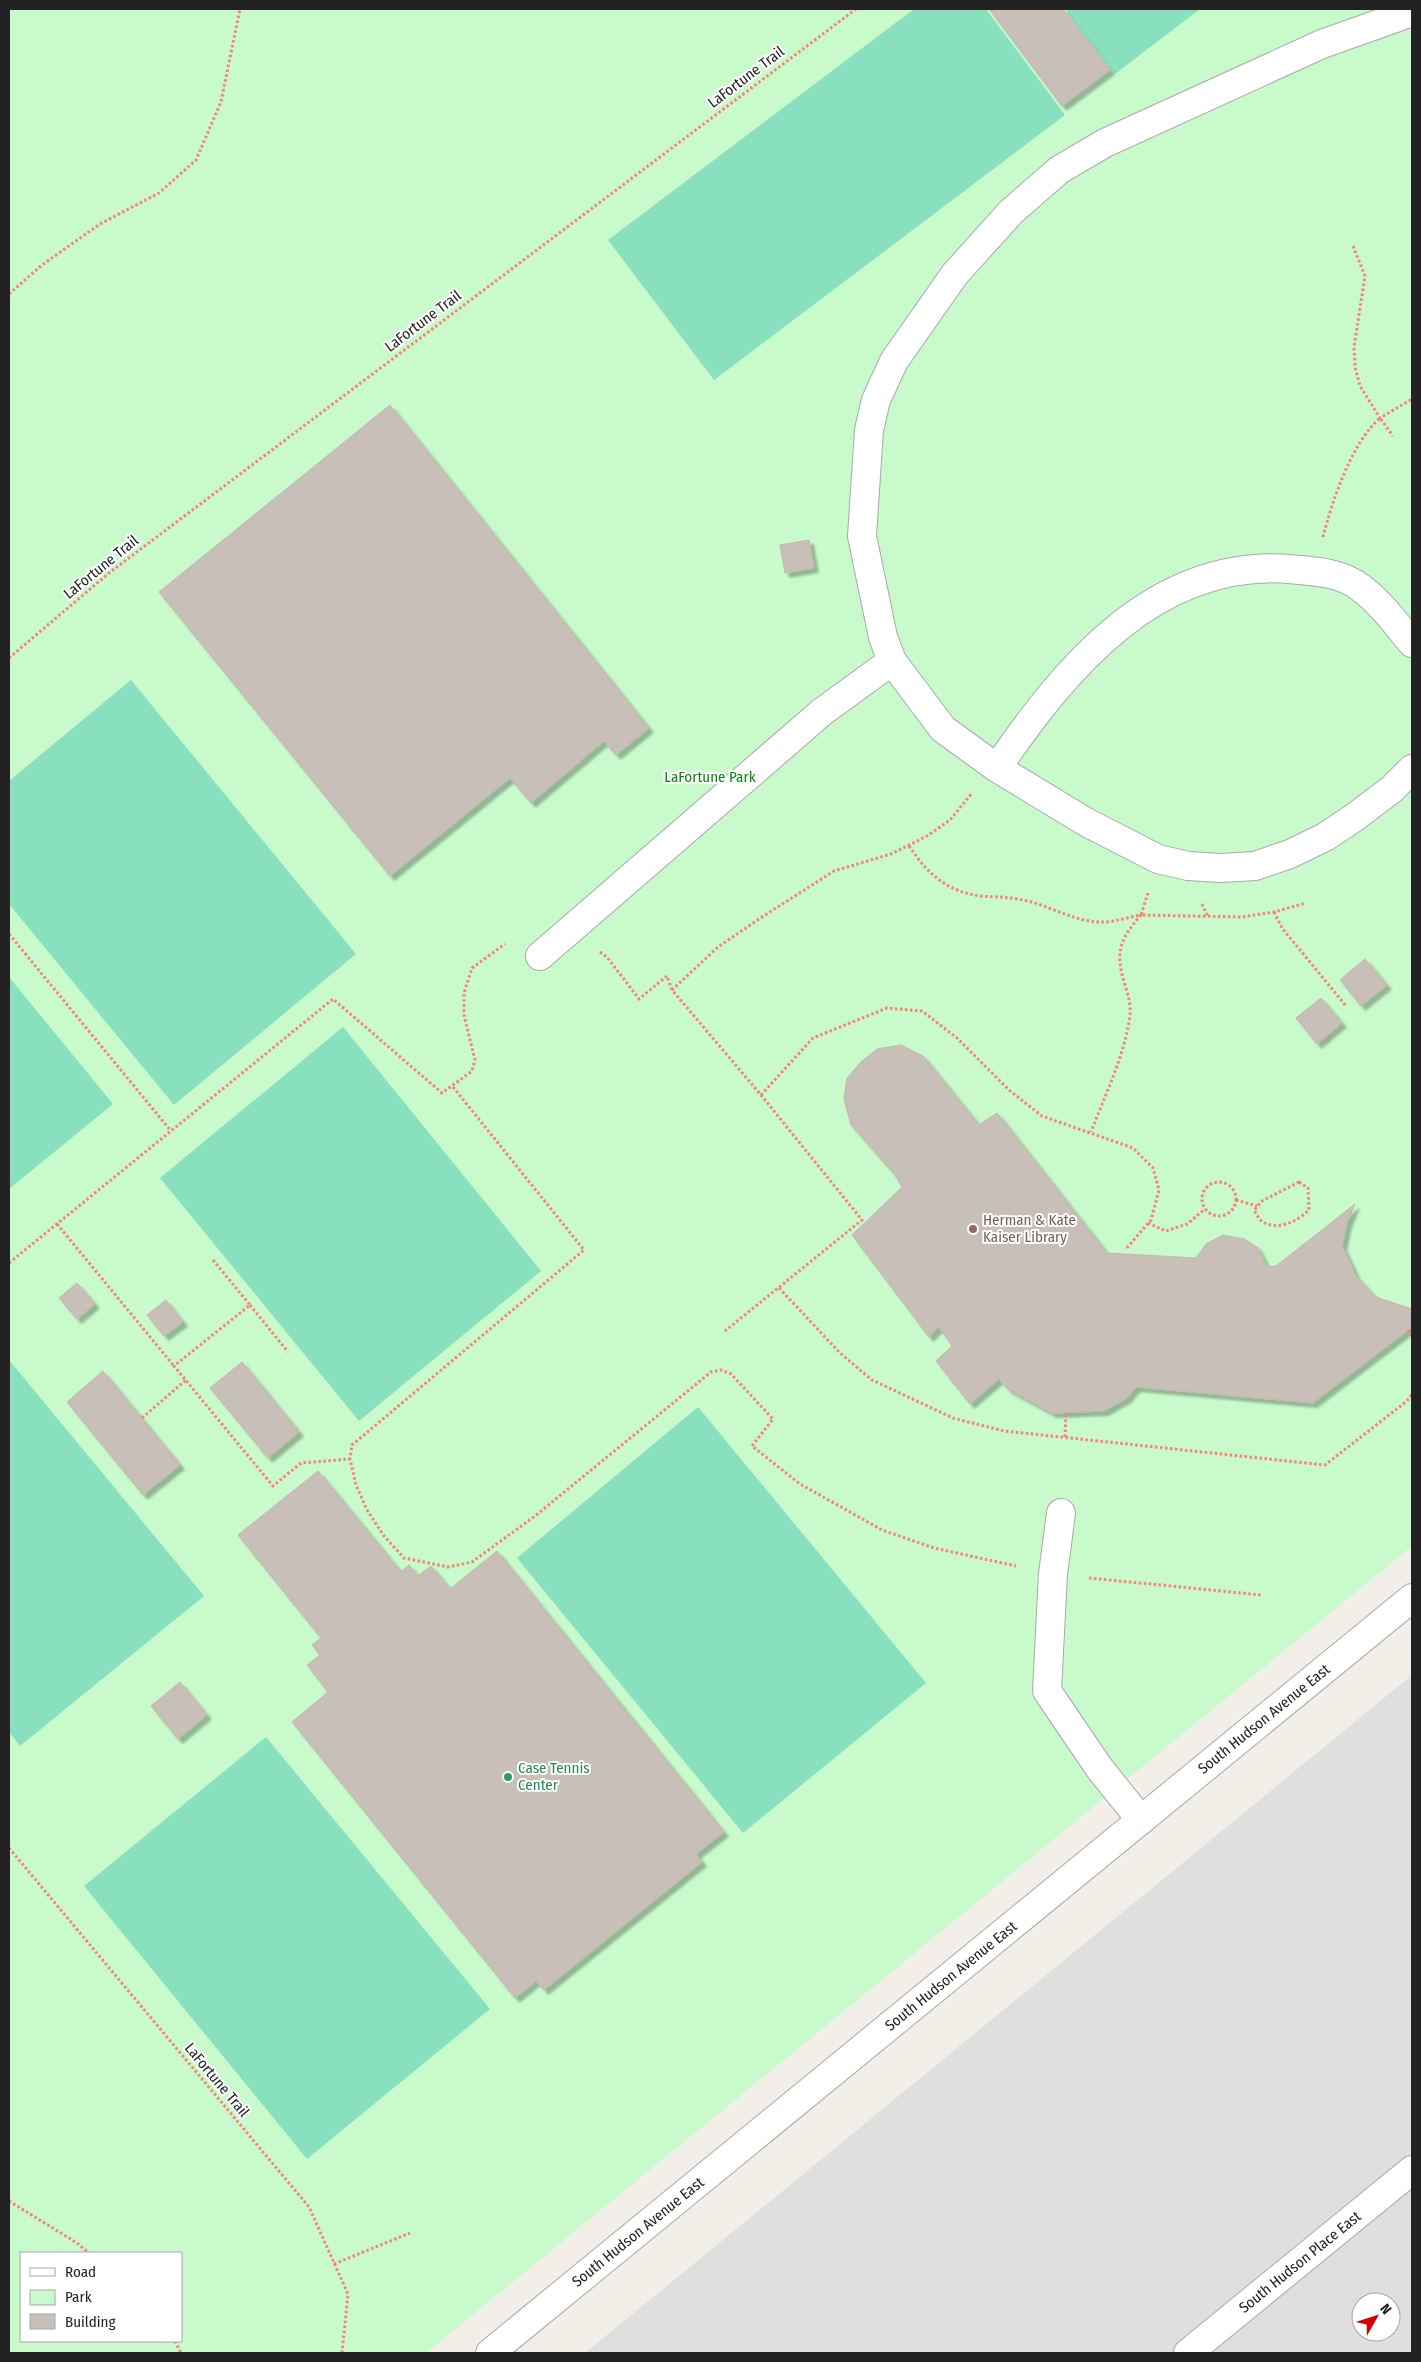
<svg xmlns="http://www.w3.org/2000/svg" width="1421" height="2362" font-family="'Fira Sans Condensed',sans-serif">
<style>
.residential{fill:#e0dfdf;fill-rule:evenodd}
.park{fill:#c8facc;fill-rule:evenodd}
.pitch{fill:#88e0be}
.building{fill:#c7bfb8;stroke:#c4b6ab;filter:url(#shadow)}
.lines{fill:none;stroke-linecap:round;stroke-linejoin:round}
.minor-casing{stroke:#a9a9a9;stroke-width:30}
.path{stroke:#fa8072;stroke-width:3;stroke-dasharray:2.5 2.5;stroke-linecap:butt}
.minor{stroke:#fff;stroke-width:28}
.education-dot{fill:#8d6e63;stroke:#fff;stroke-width:2}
.leisure-dot{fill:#2e9e5b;stroke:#fff;stroke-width:2}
.labels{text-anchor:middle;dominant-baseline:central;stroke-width:4;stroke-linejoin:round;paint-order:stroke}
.street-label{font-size:15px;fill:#222;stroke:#fff}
.park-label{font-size:15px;fill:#0c8416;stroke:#fff}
.education-label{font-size:15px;fill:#785e54;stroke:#fff;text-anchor:start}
.leisure-label{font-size:15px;fill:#27864d;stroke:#fff;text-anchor:start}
</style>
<defs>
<filter id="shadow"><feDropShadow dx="4.5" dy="4.5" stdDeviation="1" flood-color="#0004"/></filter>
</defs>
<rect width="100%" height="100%" fill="#f2efe9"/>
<path class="residential" d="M1412 1675V2353H585ZM1361 2302H1391V2332H1361Z"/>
<path class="park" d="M9 9H1412V1546L426 2353H9ZM21 2253H181V2341H21Z"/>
<g class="pitch">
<path d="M914 9H986L1065 115 714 380 608 240Z"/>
<path d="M1065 9H1200L1115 74Z"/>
<path d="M131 680 356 954 174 1105 9 904V781Z"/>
<path d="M9 977 113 1104 9 1189Z"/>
<path d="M343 1027 541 1271 359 1421 160 1178Z"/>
<path d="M9 1360 204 1596 20 1746 9 1732Z"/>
<path d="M698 1407 926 1683 743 1833 517 1558Z"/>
<path d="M266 1737 490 2009 307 2159 84 1886Z"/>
</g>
<g class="building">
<path d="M989 9H1063L1110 70 1062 106Z"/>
<path d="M390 405 649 728 616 755 604 741 531 803 510 778 390 876 159 592Z"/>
<path d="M809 540 814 568 785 573 780 545Z"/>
<path d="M1365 959 1387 985 1361 1006 1340 980Z"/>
<path d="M1321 998 1342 1023 1317 1044 1296 1018Z"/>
<path d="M901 1045 923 1056 979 1125 997 1113 1107 1253 1196 1258 1206 1244 1223 1235 1244 1239 1257 1247 1267 1267 1276 1266 1355 1204 1347 1223 1342 1246 1356 1276 1376 1297 1412 1309V1327L1313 1403 1136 1387 1127 1398 1104 1411 1052 1413 1008 1389 999 1379 970 1404 936 1361 952 1346 939 1327 929 1337 852 1235 902 1187 895 1175 851 1125 844 1099 847 1078 861 1062 877 1049Z"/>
<path d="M77 1283 95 1304 77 1319 59 1298Z"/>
<path d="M166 1300 183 1322 164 1336 147 1315Z"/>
<path d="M242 1362 299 1432 268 1458 210 1388Z"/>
<path d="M103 1371 180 1465 143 1495 67 1402Z"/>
<path d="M318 1471 401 1572 409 1565 418 1576 431 1566 450 1589 497 1551 724 1832 696 1854 702 1862 544 1990 536 1981 515 1998 292 1722 328 1692 307 1665 320 1655 312 1645 321 1638 238 1535Z"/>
<path d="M180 1682 207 1715 178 1739 151 1706Z"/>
</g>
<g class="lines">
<g class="minor-casing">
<g id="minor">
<path d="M1412 12 1322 44 1105 143 1059 170 1011 212 955 274 894 361 876 400 869 430 862 536 883 637 892 661 943 729 997 768 1086 822 1158 859 1188 866 1221 868 1255 866 1290 854 1325 837 1355 817 1392 789 1412 769"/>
<path d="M997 768C1065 668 1155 559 1289 569 1313 571 1341 572 1361 588 1381 603 1396 624 1412 643"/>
<path d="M540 956 822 712 892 661"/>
<path d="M1061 1513 1053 1574 1047 1691 1100 1769 1141 1820"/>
<path d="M490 2353 1412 1598"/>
<path d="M1188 2353 1412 2170"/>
</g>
</g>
<g class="path">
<path d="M1353 246 1365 276 1354 347 1355 367 1360 386 1380 418 1412 399"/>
<path d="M9 294 42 265 100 224 159 193 196 160 221 102 240 9"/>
<path d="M1323 537C1332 501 1352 442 1380 418L1393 436"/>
<path d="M9 658 109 573 856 9"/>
<path d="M909 846C927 873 947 892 981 896 995 897 1009 897 1023 900 1049 905 1072 921 1099 922 1112 923 1128 917 1141 915 1119 940 1115 953 1125 985 1128 995 1131 1004 1130 1015 1125 1055 1105 1095 1091 1132"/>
<path d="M1148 893 1141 915 1242 917 1274 912 1306 903"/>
<path d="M1202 904 1208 917"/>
<path d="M1274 912 1282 928 1346 1006"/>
<path d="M9 934 171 1131"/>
<path d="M600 952 607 957 639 999 667 976 672 990 761 1095 862 1220 725 1331"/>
<path d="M672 990 718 947 762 917 834 871 891 854 927 836 950 820 972 793"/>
<path d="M453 1087 584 1250 352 1445 350 1459 356 1485 367 1510 384 1536 404 1558 448 1567 472 1562 535 1516 711 1372 721 1370 731 1374 773 1419 752 1446 800 1484 882 1530 934 1548 1016 1566"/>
<path d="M761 1095 813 1038 887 1008 922 1011 957 1038 1009 1090 1042 1116 1133 1148 1153 1168 1159 1190 1151 1220 1125 1250"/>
<circle cx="1219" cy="1199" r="17"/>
<path d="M1299 1182 1308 1188 1309 1210C1298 1221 1278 1231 1263 1222 1259 1220 1257 1214 1254 1210L1262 1201Z"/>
<path d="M1236 1200 1257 1206"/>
<path d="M1148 1223 1166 1231 1187 1224 1205 1209"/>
<path d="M57 1224 174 1366"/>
<path d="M213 1260 250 1305 174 1366 273 1486 301 1463 350 1459"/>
<path d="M9 1263 333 999 442 1093 472 1071 475 1060 464 1015V993L472 968 505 944"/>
<path d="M779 1288 840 1353 872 1380 953 1418 1004 1431 1325 1465 1407 1401 1412 1394"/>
<path d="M250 1305 288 1352"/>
<path d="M1408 1330 1412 1336"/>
<path d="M142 1418 186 1380"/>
<path d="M1065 1437 1066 1413"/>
<path d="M1089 1578 1262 1595"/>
<path d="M9 1848 309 2207 348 2294 342 2353"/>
<path d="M9 2201 77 2243 89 2253"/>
<path d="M334 2264 410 2233"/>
<path d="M175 2341 181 2353"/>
</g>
<use href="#minor" class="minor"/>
</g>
<circle class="education-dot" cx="973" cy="1229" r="5"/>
<circle class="leisure-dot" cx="508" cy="1777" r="5"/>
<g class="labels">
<g class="street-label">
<text transform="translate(746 77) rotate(-37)">LaFortune Trail</text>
<text transform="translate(423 321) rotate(-37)">LaFortune Trail</text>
<text transform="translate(101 567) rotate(-39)">LaFortune Trail</text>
<text transform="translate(1264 1719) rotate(-39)">South Hudson Avenue East</text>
<text transform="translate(951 1976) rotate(-39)">South Hudson Avenue East</text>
<text transform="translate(217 2080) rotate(50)">LaFortune Trail</text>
<text transform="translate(638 2232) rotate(-39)">South Hudson Avenue East</text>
<text transform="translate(1300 2262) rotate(-39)">South Hudson Place East</text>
</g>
<g class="park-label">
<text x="710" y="777">LaFortune Park</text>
</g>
<g class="education-label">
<text x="983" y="1220">Herman &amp; Kate<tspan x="983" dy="17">Kaiser Library</tspan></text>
</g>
<g class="leisure-label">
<text x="518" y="1768">Case Tennis<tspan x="518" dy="17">Center</tspan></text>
</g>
</g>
<rect width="1421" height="2362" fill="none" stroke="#222222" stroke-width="20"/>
<rect x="20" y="2252" width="162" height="90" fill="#ffffff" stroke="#a7a7a7"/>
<rect x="30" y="2268" width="25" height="8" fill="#ffffff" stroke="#a7a7a7"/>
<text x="65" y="2277" font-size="15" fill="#222222">Road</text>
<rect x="30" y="2290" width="25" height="15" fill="#c8facc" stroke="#a7a7a7"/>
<text x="65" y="2302" font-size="15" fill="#222222">Park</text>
<rect x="30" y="2314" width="25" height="15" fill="#c7bfb8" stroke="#a7a7a7"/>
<text x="65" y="2327" font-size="15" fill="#222222">Building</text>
<g transform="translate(1376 2317) rotate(51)"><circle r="24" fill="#ffffff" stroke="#a7a7a7"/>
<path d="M0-4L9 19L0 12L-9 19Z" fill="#d40000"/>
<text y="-8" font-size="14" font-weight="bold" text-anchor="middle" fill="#222222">N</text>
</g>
</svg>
